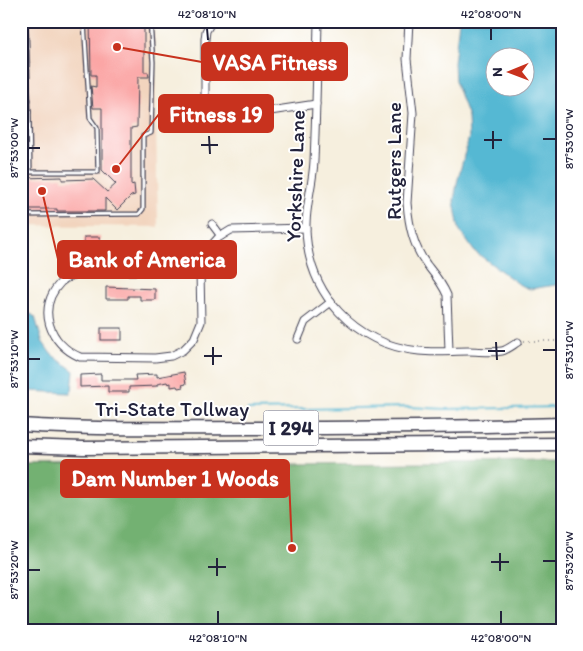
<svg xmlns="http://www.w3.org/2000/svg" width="583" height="651" font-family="Itim,sans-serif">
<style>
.built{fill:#f2d4be}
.forest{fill:#73b172;stroke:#4a6a56}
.water{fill:#54b8d3;stroke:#3b6d87;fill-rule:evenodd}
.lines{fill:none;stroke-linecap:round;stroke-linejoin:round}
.stream{stroke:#54b8d3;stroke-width:2}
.building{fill:#fba6a5}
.service-casing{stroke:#424153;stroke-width:5.5}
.minor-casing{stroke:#424153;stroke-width:9}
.motorway-casing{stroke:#424153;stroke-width:15}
.path{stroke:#424153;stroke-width:1;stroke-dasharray:1 4;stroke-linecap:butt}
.service{stroke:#fff;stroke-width:3}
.minor{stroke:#fff;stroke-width:7}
.motorway{stroke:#fff;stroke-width:12}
.ticks{fill:none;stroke:#22223b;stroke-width:2}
.labels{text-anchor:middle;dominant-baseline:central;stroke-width:4;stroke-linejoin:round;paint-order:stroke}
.shield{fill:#fff;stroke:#646476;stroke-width:1}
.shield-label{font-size:20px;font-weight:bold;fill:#22223b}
.street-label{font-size:21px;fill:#22223b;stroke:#fff}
.leader{fill:none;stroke:#c8321e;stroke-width:2}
.callout-dot{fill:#c8321e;stroke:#fff;stroke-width:2}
.callout{fill:#c8321e;stroke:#c8321e;stroke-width:2}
.callout-label{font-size:22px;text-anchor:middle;font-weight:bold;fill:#fff}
.neatline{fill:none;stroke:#22223b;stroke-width:2}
.ticks-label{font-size:12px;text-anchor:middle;fill:#22223b}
</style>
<rect width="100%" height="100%" fill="#fff"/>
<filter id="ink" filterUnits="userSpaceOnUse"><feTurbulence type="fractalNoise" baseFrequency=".02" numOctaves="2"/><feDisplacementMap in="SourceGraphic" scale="10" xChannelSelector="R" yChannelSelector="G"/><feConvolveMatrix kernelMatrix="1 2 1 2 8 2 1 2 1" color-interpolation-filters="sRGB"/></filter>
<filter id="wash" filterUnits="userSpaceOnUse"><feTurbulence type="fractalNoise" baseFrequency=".0096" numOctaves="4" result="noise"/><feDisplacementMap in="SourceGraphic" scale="20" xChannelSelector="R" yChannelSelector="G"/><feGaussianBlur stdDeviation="1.12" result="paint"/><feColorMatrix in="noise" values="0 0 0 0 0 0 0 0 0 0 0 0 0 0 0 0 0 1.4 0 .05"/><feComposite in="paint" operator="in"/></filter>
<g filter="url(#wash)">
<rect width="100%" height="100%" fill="#f6efde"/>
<path class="built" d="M21 21H154L158 227 21 225Z"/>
<path class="forest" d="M562 462V630H21V466Z"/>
<g class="water">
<path d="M459 21H562V284L530 289 520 285 474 251 459 229 454 201 457 183 469 137 468 117 455 81 454 63ZM496 58H526V88H496Z"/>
<path d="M31 314 35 317 42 341 51 354 74 371 72 391 70 393 29 391 22 388 21 317Z"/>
</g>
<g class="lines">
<path class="stream" d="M248 410 409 407 446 409 562 407"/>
</g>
<g id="blocks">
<g class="building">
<path d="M90 21H144V72H148L149 77H138L137 127 131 128V185L134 184 135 195 131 196 117 210 105 198V211H57V209H21V178L62 177V180L93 179 107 192 116 184 102 170V108H93L91 86 96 87V75H91Z"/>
<path d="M84 237H100V250H96V252L80 253V247H84Z"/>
<path d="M106 287 155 289V300H140V296H128V299H106Z"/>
<rect x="101" y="328" width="21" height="12"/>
<path d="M184 372 186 384 182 385 183 387 178 388 177 386 171 387V383L168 384 167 382 157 384V386L129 387V392H108V386L80 387V375L101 374V380H136L135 375 157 374V377Z"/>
</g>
</g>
</g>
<g filter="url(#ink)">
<use href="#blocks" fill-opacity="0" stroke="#424153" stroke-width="1"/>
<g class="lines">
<g class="service-casing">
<g id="service">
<path d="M21 100H29"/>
<path d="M21 113 29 112 26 21"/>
<path d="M21 172H30L29 112"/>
<path d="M30 172H98L97 128 90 118 84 21"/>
<path d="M21 215 139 214 143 209V136L151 133 153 62 150 21"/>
</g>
</g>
<g class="minor-casing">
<g id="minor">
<path d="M212 21 206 31 205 39V102C208 113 213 118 224 118L316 104"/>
<path d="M318 21C317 68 316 115 314 161 313 184 305 208 306 229 308 294 354 344 419 351 435 353 452 351 468 351 479 351 491 353 502 351 507 350 513 345 518 342"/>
<path d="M409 21 407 59 413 113 407 203C409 226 413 246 427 265 435 275 442 283 447 295L449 351"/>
<path d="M206 121 211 115"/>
<path d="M212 224 221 236"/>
<path d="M200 271H86C77 274 68 276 61 282 36 308 49 344 80 357L155 358 171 356 183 350 194 339 201 322 200 271 208 249 218 238 231 230 306 228"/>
<path d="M298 339 305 322 331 302"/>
</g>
</g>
<g class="motorway-casing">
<g id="motorway">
<path d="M21 425C98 430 175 428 252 428 355 428 458 427 562 424"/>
<path d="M21 446 83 448 562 444"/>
</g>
</g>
<path class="path" d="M524 341H562"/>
<use href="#service" class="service"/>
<use href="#minor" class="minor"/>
<use href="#motorway" class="motorway"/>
</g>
</g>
<path class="ticks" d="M207 28 208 40M491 28V40M493 131V149M209 136 210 154M543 139H556M484 140H502M201 145H218M28 148H40M496 342 497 360M213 347V365M543 350H556M488 351H505M204 356H222M28 359H40M500 553V571M217 558V576M543 561H556M491 562H509M208 567H226M28 570H40M218 611V624M501 611V624"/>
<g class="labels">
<rect class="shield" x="263.5" y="410.5" width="55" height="35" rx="4"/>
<g class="shield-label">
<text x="291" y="428">I 294</text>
</g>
<g class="street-label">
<text transform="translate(393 161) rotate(-90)">Rutgers Lane</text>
<text transform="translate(295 176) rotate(-88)">Yorkshire Lane</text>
<text x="172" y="408">Tri-State Tollway</text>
</g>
</g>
<path class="leader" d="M117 47L202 62M116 169L159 114M42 191L58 259M292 548L289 479"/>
<g class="callout-dot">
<circle cx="117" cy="47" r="5"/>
<circle cx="116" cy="169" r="5"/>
<circle cx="42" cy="191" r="5"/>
<circle cx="292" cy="548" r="5"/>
</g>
<g class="callout">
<rect x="202" y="43" width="145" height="37" rx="5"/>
<rect x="159" y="95" width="114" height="37" rx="5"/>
<rect x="58" y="241" width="178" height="37" rx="5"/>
<rect x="61" y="460" width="228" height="37" rx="5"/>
</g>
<g class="callout-label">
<text x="275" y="70">VASA Fitness</text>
<text x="216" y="122">Fitness 19</text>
<text x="147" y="267">Bank of America</text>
<text x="175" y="486">Dam Number 1 Woods</text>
</g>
<rect width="583" height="651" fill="none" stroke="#fff" stroke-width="55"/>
<g transform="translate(510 72) rotate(269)"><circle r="24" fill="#ffffff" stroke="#a7a7b1"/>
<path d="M0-4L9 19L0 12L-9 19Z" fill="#c8321e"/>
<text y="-8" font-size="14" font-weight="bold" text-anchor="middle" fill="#22223b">N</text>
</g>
<rect x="28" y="28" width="528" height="596" class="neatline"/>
<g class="ticks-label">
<text x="207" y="18">42°08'10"N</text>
<text x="491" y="18">42°08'00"N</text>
<text transform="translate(569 139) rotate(-90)" y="4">87°53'00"W</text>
<text transform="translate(14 148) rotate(-90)" y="4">87°53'00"W</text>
<text transform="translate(569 350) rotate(-90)" y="4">87°53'10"W</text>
<text transform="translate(14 359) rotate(-90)" y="4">87°53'10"W</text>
<text transform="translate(569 561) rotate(-90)" y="4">87°53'20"W</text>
<text transform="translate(14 570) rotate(-90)" y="4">87°53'20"W</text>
<text x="218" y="642">42°08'10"N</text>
<text x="501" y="642">42°08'00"N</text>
</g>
</svg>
